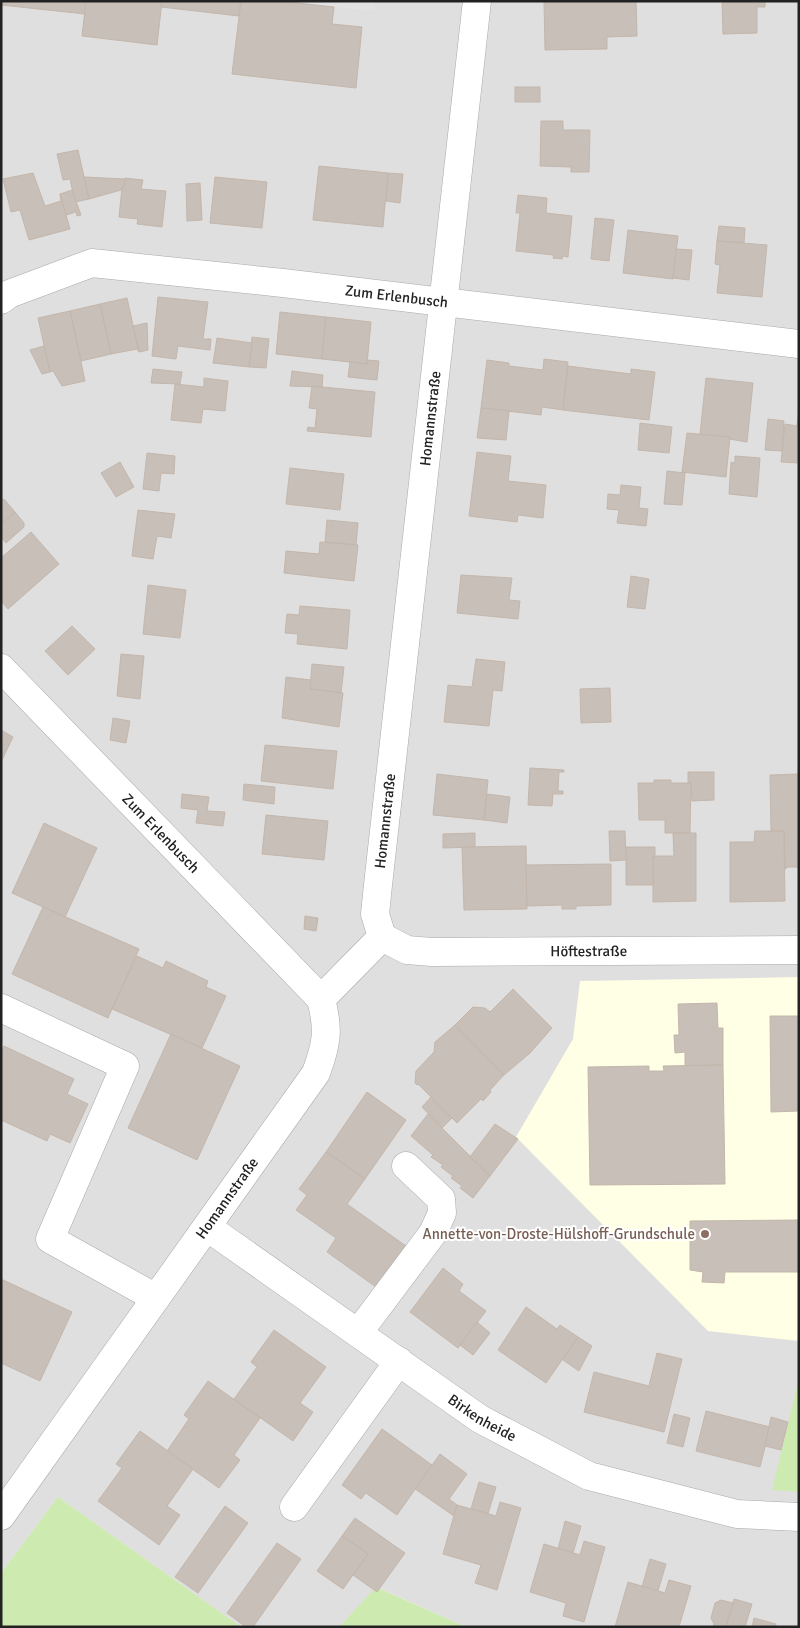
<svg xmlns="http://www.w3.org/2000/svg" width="800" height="1628" font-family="Signika,sans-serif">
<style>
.residential{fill:#e0dfdf}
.education{fill:#ffffe5}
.grass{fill:#cdebb0}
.parking{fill:#e2e2e2}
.building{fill:#c7bfb8;stroke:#c4b6ab}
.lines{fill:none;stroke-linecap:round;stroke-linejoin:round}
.minor-casing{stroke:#a9a9a9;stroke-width:29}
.minor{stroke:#fff;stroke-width:28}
.education-dot{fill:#8d6e63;stroke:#fff;stroke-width:2}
.labels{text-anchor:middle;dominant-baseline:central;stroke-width:4;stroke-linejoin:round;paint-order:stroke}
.street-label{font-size:15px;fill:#222;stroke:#fff}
.education-label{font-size:15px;fill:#785e54;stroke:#fff;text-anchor:end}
</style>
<rect width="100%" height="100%" fill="#f2efe9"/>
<path class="residential" d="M1 1H799V1627H466L377 1587 339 1627H241L58 1497 1 1573Z"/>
<path class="education" d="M799 977V1341L708 1331 516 1137 573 1039 580 981Z"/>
<g class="grass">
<path d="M799 1378V1492L772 1490Z"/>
<path d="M58 1497 241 1627H1V1573Z"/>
<path d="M376 1587 466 1627H339Z"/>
</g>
<path class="parking" d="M279 1H375L374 11Z"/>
<g class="building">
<path d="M1 1H86L85 14 1 5Z"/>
<path d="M86 1H162L157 45 82 36Z"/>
<path d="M162 1H241L239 16 161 7Z"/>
<path d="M241 1H279L334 7 332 24 362 27 356 88 232 74Z"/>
<path d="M544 1H636L637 36 607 37V49L545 50Z"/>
<path d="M722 1H765V7H757V33L723 34Z"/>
<rect x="515" y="87" width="25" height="15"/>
<path d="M541 121H563V130H590L589 172H571V167L540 166Z"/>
<path d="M78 150 89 199 75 202 70 179 63 180 57 154Z"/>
<path d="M319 166 388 173 383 227 313 220Z"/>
<path d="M33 173 45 206 61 201 60 194 70 229 29 240 20 210 11 212 3 179Z"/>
<path d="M388 173 403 174 400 203 386 201Z"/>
<path d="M84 177 125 179 124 187H122L121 190 89 199Z"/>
<path d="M215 177 267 182 262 228 210 223Z"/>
<path d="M125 178 143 180 141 189 166 191 162 227 137 224 138 219 119 217 122 187H124Z"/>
<path d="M200 183 202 220 187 221 186 184Z"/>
<path d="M72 190 81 215 77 216 76 212 66 215 60 194Z"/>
<path d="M518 195 547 198 546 213 572 216 568 257 563 256 562 259 553 258 554 255 516 251 520 213H516Z"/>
<path d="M595 218 614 220 609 261 591 259Z"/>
<path d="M719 226 745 228 744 243 717 241Z"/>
<path d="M628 230 678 236 673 279 623 273Z"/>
<path d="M717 241 767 245 762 297 717 293 720 265 715 264Z"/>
<path d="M676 249 692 250 689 280 673 278Z"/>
<path d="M158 297 208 302 203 339H211L210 350 178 346 176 359 152 356Z"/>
<path d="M127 298 139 352 137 349 111 354 100 304Z"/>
<path d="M100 304 111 354 81 361 70 311Z"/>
<path d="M70 311 85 381 62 386 53 371 50 372 38 318Z"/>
<path d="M280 312 326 317 322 359 276 354Z"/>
<path d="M326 317 371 322 367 364 322 359Z"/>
<path d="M147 323 148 350 139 352 133 326Z"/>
<path d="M252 337 269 339 266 368 249 367Z"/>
<path d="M217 338 252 343 249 367 213 363Z"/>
<path d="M44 346 50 372 42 374 30 350Z"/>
<path d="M544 359 568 362 563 410 542 407 541 415 481 408 487 360 509 363V366L543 370Z"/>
<path d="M367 360 379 361 377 380 348 377 350 362 367 364Z"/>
<path d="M568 366 631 374V369L655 372 649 420 563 410Z"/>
<path d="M153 369 182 372 180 384 151 383Z"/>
<path d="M292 371 323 375 322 387 290 386Z"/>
<path d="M204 378 228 381 225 411 203 409 201 423 171 420 175 384 204 387Z"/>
<path d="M706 378 753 383 747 442 700 434Z"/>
<path d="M312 386 375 392 371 437 307 431 308 427 315 428 317 409 309 408Z"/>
<path d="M481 408 509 411 506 440 477 438Z"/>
<path d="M799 408V463L781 462 785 424 797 426Z"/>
<path d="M768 419 784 421 782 451 765 450Z"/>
<path d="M640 423 672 427 669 453 638 450Z"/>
<path d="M687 433 730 437 726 477 682 472Z"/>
<path d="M477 452 511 456 508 481 546 485 543 518 518 515 517 522 469 516Z"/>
<path d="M147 453 175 456 174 474 161 473 159 491 143 489Z"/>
<path d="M735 456 760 458 757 497 729 494 731 462 735 463Z"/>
<path d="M120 462 134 487 116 497 101 473Z"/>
<path d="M290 468 344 474 340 510 286 504Z"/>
<path d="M667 471 685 473 682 505 664 504Z"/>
<path d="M621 485 641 487 639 508 648 509 646 526 617 523 619 510 607 509 608 494 620 495Z"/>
<path d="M4 499 15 512 1 525V501Z"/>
<path d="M138 510 175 514 171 538 157 536 153 559 132 556Z"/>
<path d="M15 512 24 523V527L6 543 1 537V525Z"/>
<path d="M327 520 358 523 356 545 325 542Z"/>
<path d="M31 532 59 564 8 609 1 601V558Z"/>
<path d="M320 542 358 545 354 581 284 573 286 551 319 554Z"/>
<path d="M461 575 512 578 509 600 520 601 518 619 457 613Z"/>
<path d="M631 576 649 579 645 609 627 607Z"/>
<path d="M148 585 186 590 180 638 143 634Z"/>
<path d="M300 606 350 610 347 649 297 644 298 634 285 633 287 614 299 615Z"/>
<path d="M72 626 95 649 68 675 45 651Z"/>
<path d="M121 654 144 656 140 699 117 696Z"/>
<path d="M476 659 505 662 502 691 493 690 489 726 444 722 448 685 472 687Z"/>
<path d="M312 664 344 667 341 693 310 689Z"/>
<path d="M286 677 311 680 310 689 343 693 339 727 282 718Z"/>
<path d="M610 688 611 722 581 723 580 689Z"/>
<path d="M113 718 130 721 126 743 110 740Z"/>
<path d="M1 730 13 737 1 762Z"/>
<path d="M265 745 337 751 333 789 261 781Z"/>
<path d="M530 768 564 770V772H559L558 791H563V794H553L552 806 528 805Z"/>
<path d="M688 772H714V800L692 801 691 783H688Z"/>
<path d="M437 774 488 780 484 820 433 815Z"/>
<path d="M799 774V867H788L785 869 784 831H771L770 775Z"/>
<path d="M654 780H671V783H691L690 833H665V820H639L638 783H654Z"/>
<path d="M244 784 275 787 274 804 243 800Z"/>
<path d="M182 794 209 797 207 811 225 812 223 826 196 823 198 810 181 808Z"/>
<path d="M487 794 510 797 507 823 484 820Z"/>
<path d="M266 815 328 821 324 860 262 854Z"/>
<path d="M44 823 97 848 65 917 12 893Z"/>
<path d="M609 831H625L626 860 610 861Z"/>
<path d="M755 831H784L785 901 730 902V842H754Z"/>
<path d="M475 833V847L443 848V834Z"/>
<path d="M673 833H696V901L653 902V856H674Z"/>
<path d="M526 846 527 909 464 910 462 847Z"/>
<path d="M626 847H655V857L653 856V885H626Z"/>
<path d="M611 864V905L576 906V909H562V905L527 906 526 865Z"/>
<path d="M43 907 139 949 108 1018 12 974Z"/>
<path d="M305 916 318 918 316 931 304 929Z"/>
<path d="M137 956 163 968 166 961 208 981 206 987 226 996 202 1048 112 1009Z"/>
<path d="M513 989 552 1028 530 1053 504 1075 455 1025 473 1007 485 1008 490 1012Z"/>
<path d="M717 1003 718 1028H723V1065L685 1066V1052L675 1053 674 1035H679L678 1004Z"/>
<path d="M770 1016H799V1111L771 1112Z"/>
<path d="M455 1025 504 1075 490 1090 491 1092 483 1101 481 1099 457 1123 418 1084 417 1085 415 1083 416 1071 434 1052 435 1042Z"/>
<path d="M171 1034 240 1066 197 1160 128 1128Z"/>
<path d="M4 1046 74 1079 67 1094 88 1104 70 1143 50 1134 47 1141 1 1120V1052Z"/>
<path d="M723 1065 725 1184 590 1185 588 1067 649 1066V1071H664L663 1066Z"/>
<path d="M367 1092 406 1120 365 1179 326 1152Z"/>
<path d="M431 1097 452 1118 442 1128 422 1107Z"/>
<path d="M428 1114 490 1176 473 1198 460 1188 462 1186 451 1178 453 1176 441 1167 443 1165 431 1157 433 1155 411 1136Z"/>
<path d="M495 1124 518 1139 490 1176 470 1157Z"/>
<path d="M326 1152 365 1179 347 1204 406 1246 376 1287 327 1252 336 1238 296 1210 307 1195 299 1189Z"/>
<path d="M799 1220V1272H725L724 1283 702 1282 703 1272 690 1270V1221Z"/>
<path d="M443 1268 463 1284 459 1291 486 1311 458 1348 410 1312Z"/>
<path d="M1 1279 72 1312 40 1381 1 1363Z"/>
<path d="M526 1307 557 1329 560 1325 578 1337 546 1383 498 1350Z"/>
<path d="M477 1322 490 1333 473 1355 460 1345Z"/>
<path d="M274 1330 326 1367 300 1403 313 1412 293 1441 234 1399 257 1367 251 1362Z"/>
<path d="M578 1337 592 1346 579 1371 563 1360Z"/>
<path d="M657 1353 682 1359 664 1432 584 1412 594 1372 649 1386Z"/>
<path d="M208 1381 260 1418 234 1455 240 1460 219 1488 167 1451 189 1419 184 1415Z"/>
<path d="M706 1411 770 1427 760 1467 696 1451Z"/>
<path d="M674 1414 690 1418 683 1447 667 1443Z"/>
<path d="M771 1417 788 1422 781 1450 765 1446Z"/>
<path d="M382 1429 432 1465 397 1515 366 1493 361 1499 342 1485Z"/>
<path d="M140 1431 193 1469 167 1506 180 1515 159 1545 98 1501 122 1468 116 1464Z"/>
<path d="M440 1454 467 1474 449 1499 457 1505 454 1516 415 1489Z"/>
<path d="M479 1482 496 1487 488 1514 471 1509Z"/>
<path d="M500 1502 521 1508 497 1590 475 1583 481 1565 443 1554 457 1505 496 1516Z"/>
<path d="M225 1506 248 1523 198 1593 175 1577Z"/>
<path d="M355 1518 405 1553 377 1592 353 1575 368 1554 342 1536Z"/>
<path d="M565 1521 581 1526 573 1553 558 1549Z"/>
<path d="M342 1536 368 1554 343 1589 317 1571Z"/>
<path d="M584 1541 605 1547 584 1622 563 1616 566 1603 530 1592 544 1544 580 1555Z"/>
<path d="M277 1543 301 1559 253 1627H246L227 1613Z"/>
<path d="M650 1559 666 1564 658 1591 642 1587Z"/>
<path d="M669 1580 691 1586 679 1627H615L628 1582 665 1593Z"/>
<path d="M734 1599 752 1604 745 1627 726 1626Z"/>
<path d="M721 1600 733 1603 726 1626 728 1627H713L714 1624 711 1618 715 1603Z"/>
<path d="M754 1618 776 1624 775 1627H752Z"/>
</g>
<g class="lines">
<g class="minor-casing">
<g id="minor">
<path id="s1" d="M1 300 9 294 92 263 283 283 799 344"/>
<path id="s2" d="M1 668 321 999"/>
<path id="s3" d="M382 937 407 950 432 952 799 950"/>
<path d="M1 1008 125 1066 50 1239 156 1298"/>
<path id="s4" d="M207 1227 480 1419 589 1476 737 1514 799 1517"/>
<path d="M358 1333 433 1233 442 1213 441 1199 406 1166"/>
<path d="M294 1507 399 1361"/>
<path id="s5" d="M1 1516 316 1073C327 1043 329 1030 321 999L382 937 375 914 378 885 477 1"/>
</g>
</g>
<use href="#minor" class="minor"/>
</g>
<circle class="education-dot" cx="705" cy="1234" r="5"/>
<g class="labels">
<g class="street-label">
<text stroke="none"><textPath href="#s1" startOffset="405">Zum Erlenbusch</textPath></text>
<text stroke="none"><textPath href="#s5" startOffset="1229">Homannstraße</textPath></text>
<text stroke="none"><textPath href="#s5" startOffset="824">Homannstraße</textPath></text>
<text stroke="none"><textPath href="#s2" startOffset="230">Zum Erlenbusch</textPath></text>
<text stroke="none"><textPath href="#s3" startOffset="210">Höftestraße</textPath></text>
<text stroke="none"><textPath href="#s5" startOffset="390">Homannstraße</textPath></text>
<text stroke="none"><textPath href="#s4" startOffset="335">Birkenheide</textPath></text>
</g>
<g class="education-label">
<text x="695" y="1234">Annette-von-Droste-Hülshoff-Grundschule</text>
</g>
</g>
<rect width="800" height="1628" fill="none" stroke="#222222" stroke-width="5"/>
</svg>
